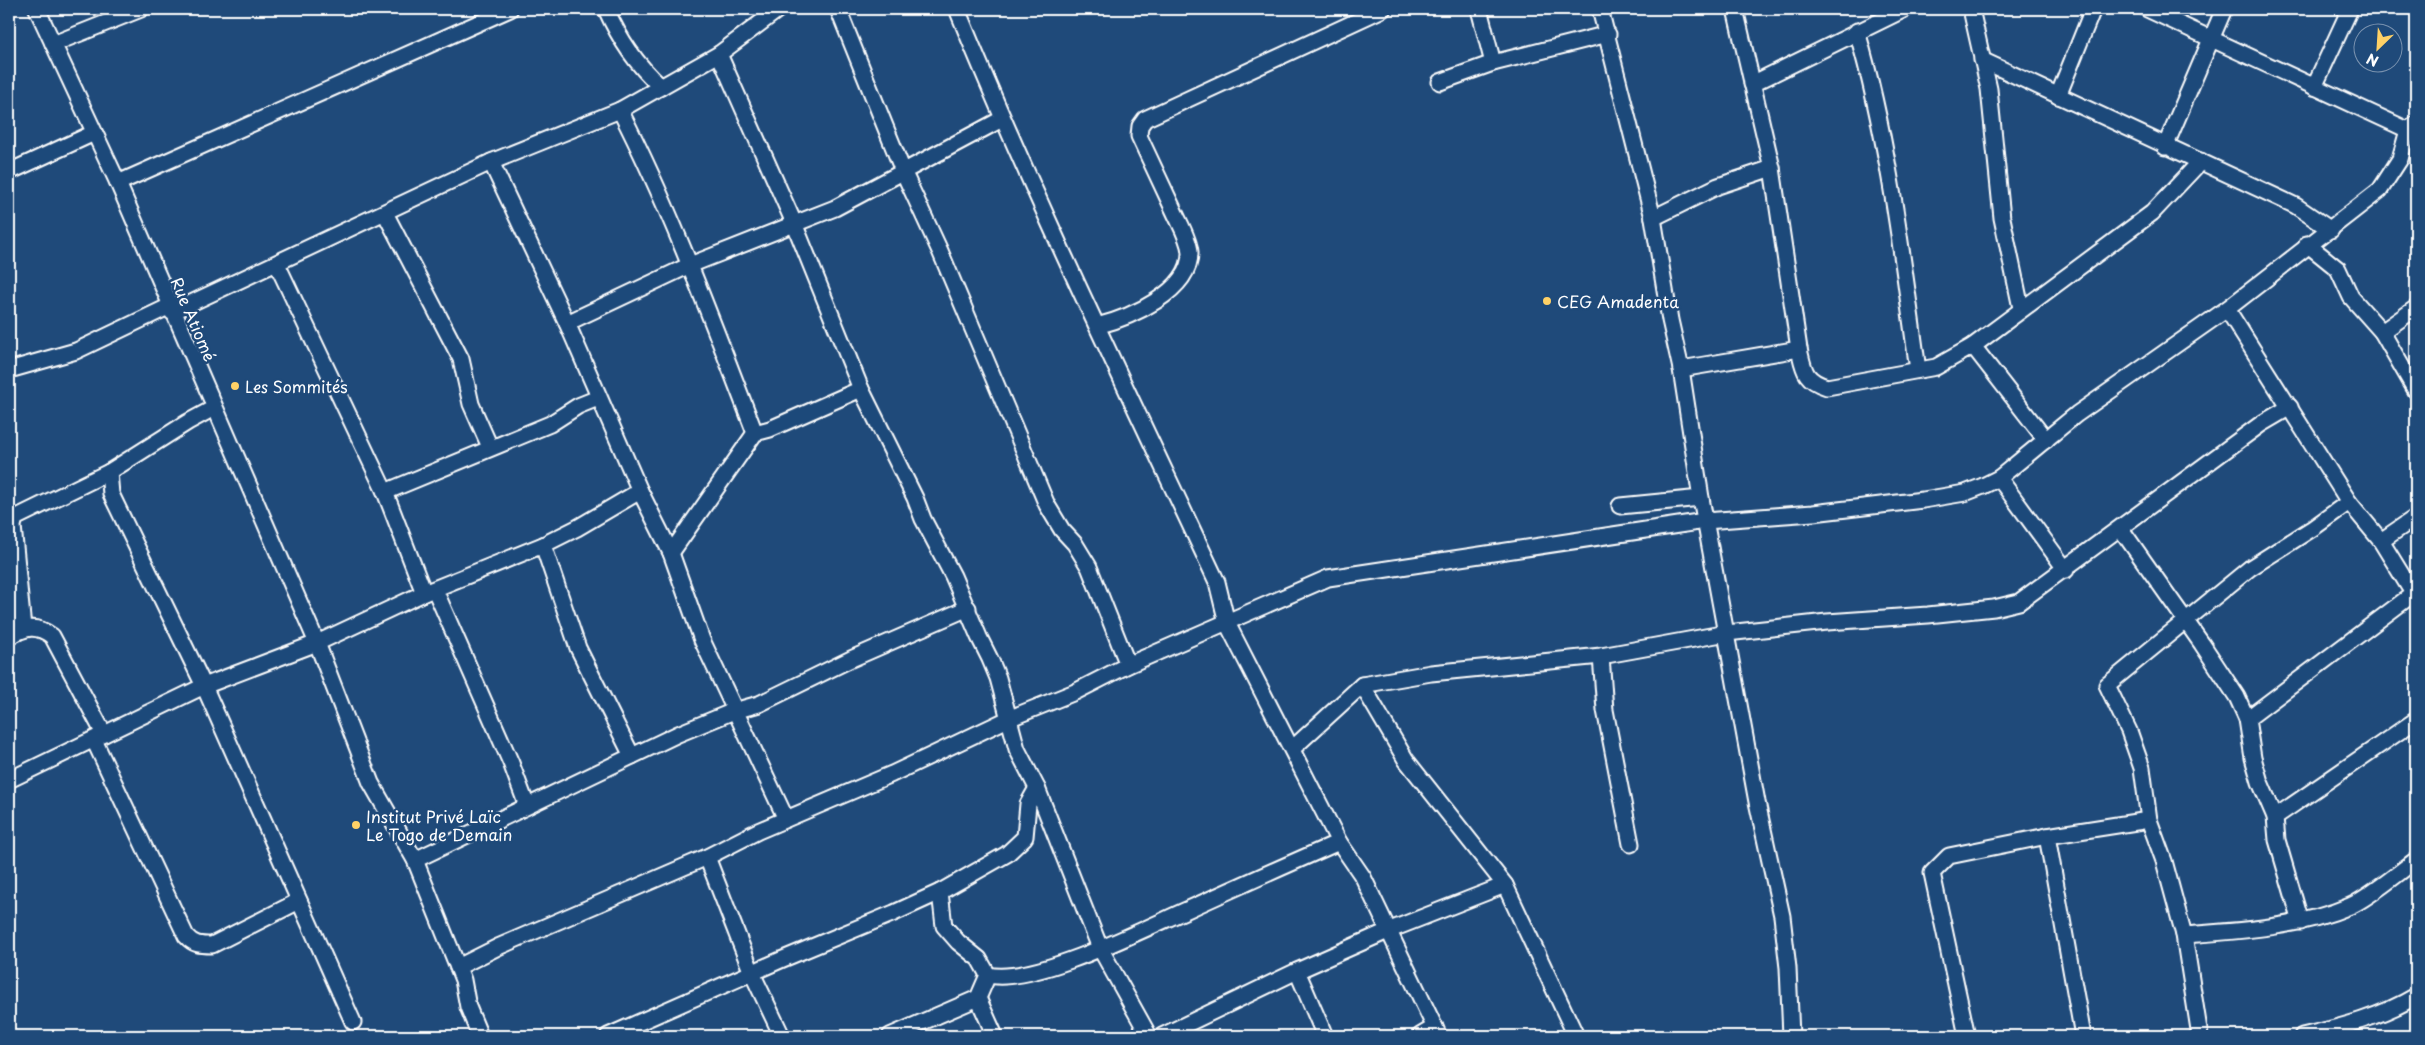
<svg xmlns="http://www.w3.org/2000/svg" width="2425" height="1045" font-family="'Playpen Sans',sans-serif">
<style>
.lines{fill:none;stroke-linecap:round;stroke-linejoin:round}
.minor-casing{stroke:#fff;stroke-width:19}
.minor{stroke:#1f4a7a;stroke-width:15}
.poi-dot{fill:#ffd166;stroke:#1f4a7a;stroke-width:2}
.labels{text-anchor:middle;dominant-baseline:central;stroke-width:5;stroke-linejoin:round;paint-order:stroke}
.poi-label{font-size:16px;fill:#fff;stroke:#1f4a7a;text-anchor:start}
.street-label{font-size:16px;fill:#fff;stroke:#1f4a7a}
</style>
<rect width="100%" height="100%" fill="#1f4a7a"/>
<filter id="ink" filterUnits="userSpaceOnUse"><feTurbulence type="fractalNoise" baseFrequency=".02" numOctaves="2"/><feDisplacementMap in="SourceGraphic" scale="10" xChannelSelector="R" yChannelSelector="G"/><feConvolveMatrix kernelMatrix="1 2 1 2 8 2 1 2 1" color-interpolation-filters="sRGB"/></filter>
<g filter="url(#ink)">
<g class="lines">
<g class="minor-casing">
<g id="minor">
<path d="M37 9 118 183 317 643 371 783 415 860 463 980 468 1007 480 1036"/>
<path d="M606 9C620 40 636 64 661 87"/>
<path d="M838 9 903 171 940 251 1047 505 1062 530 1075 544 1089 567 1128 665"/>
<path d="M957 9C1036 203 1128 392 1217 582L1227 623 1339 842 1363 877 1439 1036"/>
<path d="M1479 9 1493 63"/>
<path d="M1600 9 1653 218 1670 320 1681 369 1701 498 1757 802 1782 916 1788 968 1791 1036"/>
<path d="M1735 9 1772 168 1799 349"/>
<path d="M1971 9 1989 89 2002 218 2021 308"/>
<path d="M2147 9 2408 130"/>
<path d="M1857 31C1889 142 1902 256 1918 370"/>
<path d="M53 44 141 9"/>
<path d="M1982 60 2296 206 2331 230"/>
<path d="M1440 82 1493 63 1608 34"/>
<path d="M1752 84 1905 9"/>
<path d="M2314 87 2350 9"/>
<path d="M2058 96 2093 9"/>
<path d="M620 110C673 214 713 324 755 433"/>
<path d="M2165 147 2224 9"/>
<path d="M491 162 567 323 640 491 671 553 702 640 786 819"/>
<path d="M9 172 94 133"/>
<path d="M118 183 510 9"/>
<path d="M385 213 461 359 471 404 490 447"/>
<path d="M1653 218 1718 186 1772 168"/>
<path d="M2307 244 2338 269 2351 297 2382 332 2416 391"/>
<path d="M277 264 385 492 424 593"/>
<path d="M2227 309 2349 502 2381 541 2416 598"/>
<path d="M172 312 491 162 620 110 719 54 779 9"/>
<path d="M567 323 690 265 835 208 1002 119"/>
<path d="M1097 326C1129 318 1191 292 1190 252 1189 239 1180 224 1175 213 1163 187 1151 162 1139 136L1140 126 1145 119 1383 9"/>
<path d="M2382 332 2416 308"/>
<path d="M1973 346 2046 440"/>
<path d="M1681 369 1799 349C1804 370 1804 380 1827 387L1936 367 1973 346 2152 213 2201 161"/>
<path d="M9 370 76 351 170 306"/>
<path d="M214 408 188 422 109 472 111 494 204 686 353 1022"/>
<path d="M1999 478 2066 570"/>
<path d="M385 492 550 424 578 406 598 398"/>
<path d="M1620 506 1701 498"/>
<path d="M2121 529 2202 644 2237 697 2247 719 2253 758 2260 782 2275 817 2277 840 2301 922"/>
<path d="M2381 541 2416 517"/>
<path d="M543 545 578 648 632 756"/>
<path d="M671 553 755 433 770 429 861 389"/>
<path d="M435 590 511 763 527 806"/>
<path d="M23 628 13 526 15 518 109 472"/>
<path d="M9 637C25 627 36 624 52 636L104 734"/>
<path d="M1601 656 1605 710 1631 844"/>
<path d="M1362 685 1406 760 1505 885 1576 1036"/>
<path d="M2247 719 2413 594"/>
<path d="M94 740 186 936C194 945 200 945 212 945L299 901"/>
<path d="M1292 749 1362 685 1431 673 1601 656 1727 633 1827 622 1928 615 1994 608 2019 602 2261 424 2290 407"/>
<path d="M9 780 204 686 317 643 424 593 543 545 577 528 640 491"/>
<path d="M1037 788 1100 948 1149 1036"/>
<path d="M2275 817 2416 720"/>
<path d="M2047 836 2083 1036"/>
<path d="M707 857 752 973 782 1036"/>
<path d="M415 860 678 734 734 711 759 704 851 659 968 608"/>
<path d="M2184 935C2239 931 2298 928 2350 906 2369 898 2398 873 2416 860"/>
<path d="M458 967 498 947 707 857 758 831 892 774 1008 719 1075 692 1128 665 1328 578 1705 521 1813 513 1923 500 1965 493 1983 486 1999 478 2077 414 2227 309 2380 190 2400 159 2408 130 2416 124"/>
<path d="M1297 971 1325 1036"/>
<path d="M988 975C1035 985 1143 929 1189 909 1239 886 1289 864 1339 842"/>
<path d="M978 998 995 1036"/>
<path d="M608 1036 783 959 894 913 940 892 1007 854 1025 837 1028 804 1037 788 1017 749 998 678 990 659 979 637 953 576 923 519 915 498 861 389 794 223 719 54"/>
<path d="M890 1036 978 998 988 975 979 959 958 942 944 926 940 892"/>
<path d="M1162 1036 1297 971 1390 930 1505 885"/>
<path d="M1420 1036 1435 1027"/>
<path d="M1967 1036 1932 873 1949 856 2047 836 2149 820"/>
<path d="M2200 1036 2184 935 2164 861 2149 820 2142 768 2129 731 2107 685 2250 568 2313 528 2349 502"/>
<path d="M2302 1036C2342 1027 2381 1017 2416 996"/>
</g>
</g>
<use href="#minor" class="minor"/>
</g>
</g>
<g class="poi-dot">
<circle cx="1547" cy="301" r="5"/>
<circle cx="235" cy="386" r="5"/>
<circle cx="356" cy="825" r="5"/>
</g>
<g class="labels">
<g class="poi-label">
<text x="1557" y="301">CEG Amadenta</text>
<text x="245" y="386">Les Sommités</text>
<text x="366" y="816">Institut Privé Laïc<tspan x="366" dy="18">Le Togo de Demain</tspan></text>
</g>
<g class="street-label">
<text transform="translate(194 319) rotate(67)">Rue Atiomé</text>
</g>
</g>
<rect width="2425" height="1045" fill="none" stroke="#1f4a7a" stroke-width="30"/>
<rect x="15" y="15" width="2395" height="1015" fill="none" stroke="#fff" stroke-width="2" filter="url(#ink)"/>
<g transform="translate(2378 48) rotate(205)"><circle r="24" fill="#1f4a7a" stroke="#7992af"/>
<path d="M0-4L9 19L0 12L-9 19Z" fill="#ffd166"/>
<text y="-8" font-size="14" font-weight="bold" text-anchor="middle" fill="#ffffff">N</text>
</g>
</svg>
